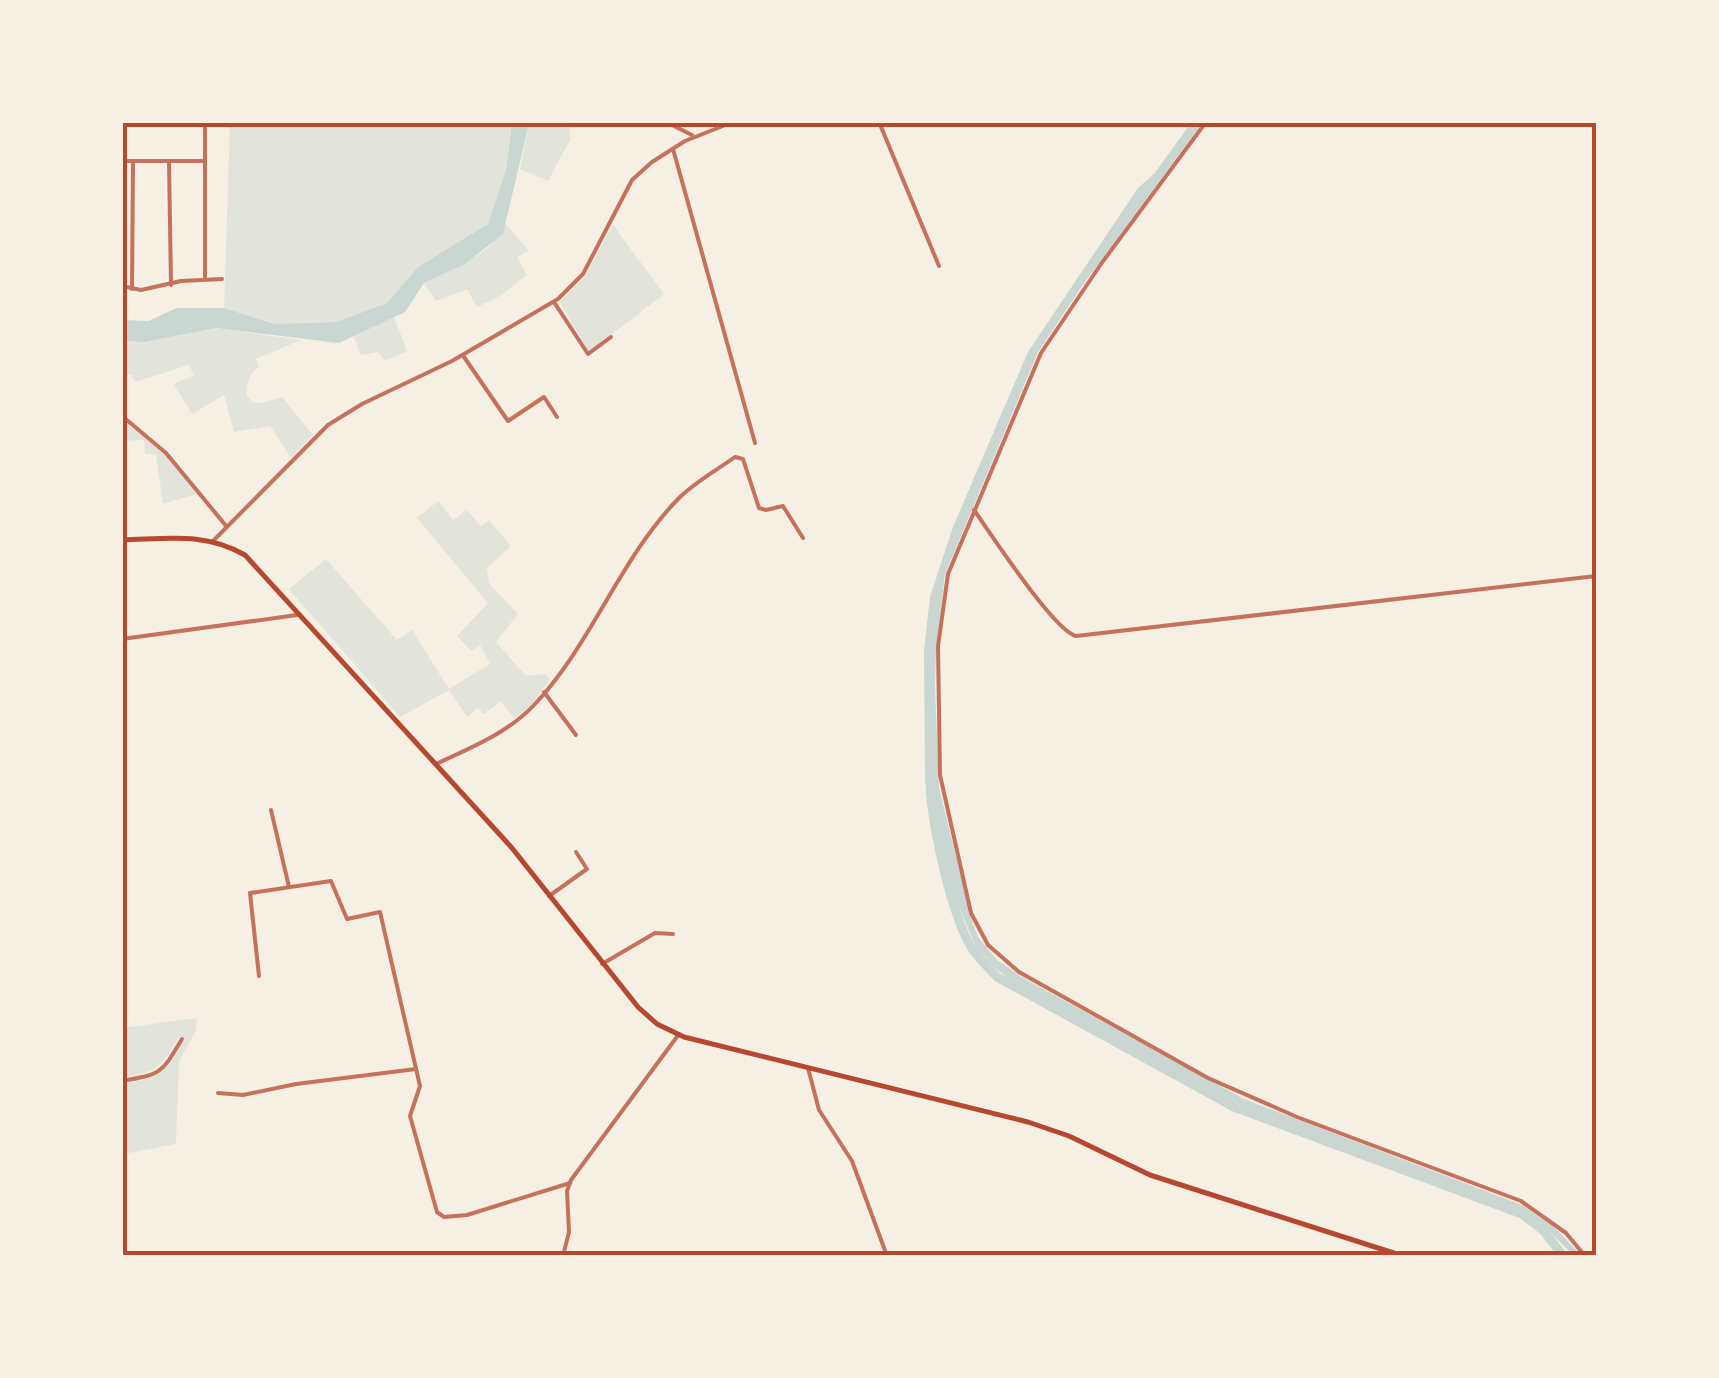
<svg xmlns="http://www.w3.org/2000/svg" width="1719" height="1378" font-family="'Crimson Pro',serif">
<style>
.green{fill:#e2e4dc}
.water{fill:#c9d6d2}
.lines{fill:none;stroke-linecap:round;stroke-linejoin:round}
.canal{stroke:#c9d6d2;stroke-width:9}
.minor{stroke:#c5725c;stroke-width:4}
.secondary{stroke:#b5482f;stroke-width:5}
.neatline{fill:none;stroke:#b5482f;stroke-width:4}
</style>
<rect width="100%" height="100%" fill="#f6efe4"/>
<g class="green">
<path d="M230 123H512L506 170 488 224 418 267 387 303 336 322 275 324 224 308Z"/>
<path d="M529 123H569L570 140 548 181 520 169Z"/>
<path d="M505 223 529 251 517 257 527 275 501 295 477 307 467 289 436 301 424 283C449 271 498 251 505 223Z"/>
<path d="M613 225 664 294 589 352 560 302 584 278Z"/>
<path d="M394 317 407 351 385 361 378 352 361 355 353 336Z"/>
<path d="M215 328 301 340 256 359 259 367C249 373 246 385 247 396L252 402 262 403 282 397 313 435 291 458 270 426 234 432 224 395 192 414 174 384 194 375 189 365 135 382 131 374 123 376V341L144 342Z"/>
<path d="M122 420 165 454 197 494 163 504 156 454H145L144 440 123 441Z"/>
<path d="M438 501 453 520 467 510 481 526 489 520 511 546 487 568 489 583 518 614 496 642 526 676 545 674 550 680 531 705 514 719 501 701 484 714 478 708 467 717 449 690 400 717 289 589 326 559 397 640 412 630 449 689 490 664 480 645 471 651 457 636 488 603 417 518Z"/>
<path d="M197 1018 196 1031 179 1061 176 1144 123 1154V1084C164 1076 163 1075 185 1040L179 1037C160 1068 159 1071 123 1078L122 1028Z"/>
</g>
<g class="water">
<path d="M512 123H529L503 234 465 264 424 283 405 312 339 343 216 328 144 342 123 341V320L148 321 177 308H224L275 324 336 322 387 303 418 267 488 224 506 170Z"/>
<path d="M1191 123H1202L1082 286 1038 352 945 574 936 647 935 687 939 788 972 921 978 937 997 960 1025 979 1244 1099 1527 1207 1555 1228 1581 1255H1573L1545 1227 1515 1207 1271 1119 1186 1079 1017 985 995 968 976 947 956 900 925 782 924 650 930 597 953 527 1028 352 1138 188 1154 174Z"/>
</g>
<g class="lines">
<path class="canal" d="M930 787C933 829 950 910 971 947 978 958 989 968 997 977L1234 1107 1522 1214 1544 1231 1563 1256"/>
<g class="minor">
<path d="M666 122 692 135"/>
<path d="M879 122 939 266"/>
<path d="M1206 122 1101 264 1041 353 948 574 938 646 940 775 971 913 988 945 1019 972 1208 1078 1297 1117 1521 1201 1566 1233 1585 1256"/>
<path d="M122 124 228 123"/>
<path d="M205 124V279"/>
<path d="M673 149 755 443"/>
<path d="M122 161H205"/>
<path d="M169 161 171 285"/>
<path d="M122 286 141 290 181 281 222 279"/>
<path d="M132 289 133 161"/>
<path d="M554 302 588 354 611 337"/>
<path d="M464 357 508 421 544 397 557 417"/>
<path d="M122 416 166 453 227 527"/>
<path d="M974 510C991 534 1054 631 1076 636L1596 576"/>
<path d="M214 540 328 425 362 404 452 361 558 299 583 274 632 180 652 162 685 141 733 122"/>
<path d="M122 639 297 615"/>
<path d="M544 692 576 735"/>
<path d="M436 764C470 748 508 733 534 705 592 644 620 558 679 498 695 482 717 470 735 457L743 459 759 508 766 510 783 506 803 538"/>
<path d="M271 810 289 887"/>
<path d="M549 896 587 869 576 852"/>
<path d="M602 964 655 933 673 934"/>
<path d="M259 976 250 893 331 881 347 919 380 912 420 1086 410 1116 437 1212 444 1217 467 1215 570 1183"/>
<path d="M808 1068 819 1110 852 1161 887 1256"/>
<path d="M122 1081C162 1074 161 1074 182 1039"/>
<path d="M218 1093 243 1095 296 1084 416 1069"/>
<path d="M563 1256 569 1232 567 1191 571 1180 679 1034"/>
</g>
<path class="secondary" d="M122 540C168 539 204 532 245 555L512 848 638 1007 657 1024 684 1037 1028 1122 1069 1136 1150 1175 1403 1256"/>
</g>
<rect width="1719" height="1378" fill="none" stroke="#f6efe4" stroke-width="250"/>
<rect x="125" y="125" width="1469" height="1128" class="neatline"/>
</svg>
